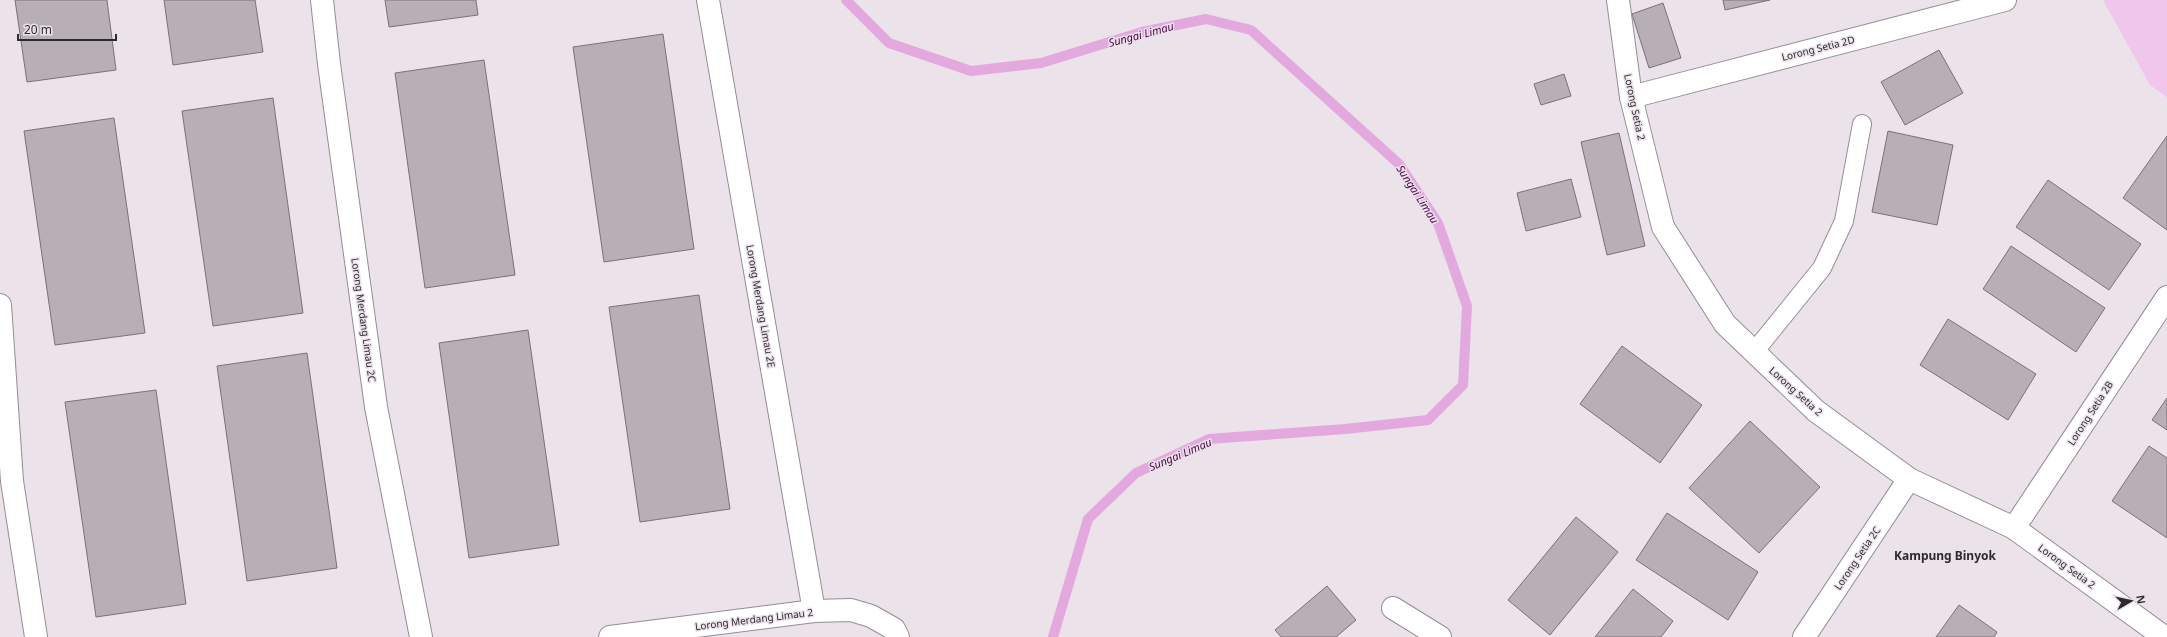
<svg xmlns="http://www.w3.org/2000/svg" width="2167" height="637" font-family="'Noto Sans',sans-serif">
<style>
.green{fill:#f1c6ec}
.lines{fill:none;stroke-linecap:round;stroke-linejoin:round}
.stream{stroke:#e3a9de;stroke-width:10}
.building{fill:#b7aeb6;stroke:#7a7279}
.lane-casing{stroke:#948d93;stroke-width:20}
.street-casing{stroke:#948d93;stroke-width:24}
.lane{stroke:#fff;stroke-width:18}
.street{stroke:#fff;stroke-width:22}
.labels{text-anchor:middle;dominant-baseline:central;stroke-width:3;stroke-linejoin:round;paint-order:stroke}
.street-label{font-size:10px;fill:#2e2b2e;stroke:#ebe2ea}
.water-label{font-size:11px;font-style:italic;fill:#4a0248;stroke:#ebe2ea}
.quarter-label{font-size:12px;font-weight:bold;fill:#2e2b2e;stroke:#ebe2ea}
</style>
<rect width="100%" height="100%" fill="#ebe2ea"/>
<path class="green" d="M2103 0H2167V97L2150 85Z"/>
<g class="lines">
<path class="stream" d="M846 0 889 43 971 71 1041 63 1142 32 1206 19 1251 30 1399 164 1438 223 1467 306 1463 385 1428 420 1345 429 1209 439 1136 473 1088 519 1053 637"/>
</g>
<g class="building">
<path d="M15 0H107L116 70 27 82Z"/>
<path d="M164 0H255L263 52 173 65Z"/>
<path d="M385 0H476L478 15 389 27Z"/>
<path d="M1723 0H1770L1725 10Z"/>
<path d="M1663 3 1681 58 1649 68 1632 14Z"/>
<path d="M663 34 694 249 604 262 573 47Z"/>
<path d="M1939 50 1963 93 1905 125 1881 82Z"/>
<path d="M484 60 515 275 425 288 395 73Z"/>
<path d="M1564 74 1571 96 1541 105 1534 84Z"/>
<path d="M273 98 303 313 213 326 182 111Z"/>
<path d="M114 118 145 333 55 345 24 131Z"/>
<path d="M1888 131 1953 145 1937 225 1872 212Z"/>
<path d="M1619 133 1645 246 1607 255 1581 142Z"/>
<path d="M2167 136V230L2123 198Z"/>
<path d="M1571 179 1581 217 1526 231 1517 193Z"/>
<path d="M2048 180 2141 244 2109 290 2016 227Z"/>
<path d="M2011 246 2105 308 2076 352 1983 289Z"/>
<path d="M699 295 730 509 640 522 609 307Z"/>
<path d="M1948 319 2036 374 2008 420 1920 365Z"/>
<path d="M528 330 559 545 469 558 439 343Z"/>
<path d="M1622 346 1702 405 1660 463 1580 404Z"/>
<path d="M307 353 337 568 247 581 217 366Z"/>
<path d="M156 390 186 604 96 617 65 402Z"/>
<path d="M2167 398V430L2152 420Z"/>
<path d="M1750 421 1820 487 1759 553 1689 488Z"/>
<path d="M2149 446 2167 458V538L2112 501Z"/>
<path d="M1667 513 1758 572 1728 620 1636 560Z"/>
<path d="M1576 517 1618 552 1550 635 1508 600Z"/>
<path d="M1327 586 1356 620 1336 637H1281L1275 630Z"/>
<path d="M1633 589 1673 621 1661 637H1595Z"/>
<path d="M1959 605 1997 632 1994 637H1936Z"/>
</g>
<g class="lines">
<g class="lane-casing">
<path id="lane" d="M1754 352 1822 268 1844 221 1862 124"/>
</g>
<g class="street-casing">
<g id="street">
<path d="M322 0 329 64 376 407 421 637"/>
<path d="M708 0 814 611"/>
<path d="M1618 0 1631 97 1663 227 1725 324 1816 411 1909 479 2014 528 2164 637"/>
<path d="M1631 97 2005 0"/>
<path d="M0 305 12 481 36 637"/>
<path d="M2014 528 2167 297"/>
<path d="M1393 608 1440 637"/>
<path d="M610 637 814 611 851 610 871 616 894 629 898 637"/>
<path d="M1804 637 1909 479"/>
</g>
</g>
<use href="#lane" class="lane"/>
<use href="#street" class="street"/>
</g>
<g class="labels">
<g class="street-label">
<text transform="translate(1818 48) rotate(-14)">Lorong Setia 2D</text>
<text transform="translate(1635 107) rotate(78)">Lorong Setia 2</text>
<text transform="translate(761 306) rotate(80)">Lorong Merdang Limau 2E</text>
<text transform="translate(364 320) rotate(82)">Lorong Merdang Limau 2C</text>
<text transform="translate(1796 391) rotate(42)">Lorong Setia 2</text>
<text transform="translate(2090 413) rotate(-57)">Lorong Setia 2B</text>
<text transform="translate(1857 558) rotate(-56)">Lorong Setia 2C</text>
<text transform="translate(2067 566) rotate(36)">Lorong Setia 2</text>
<text transform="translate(754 619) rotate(-7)">Lorong Merdang Limau 2</text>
</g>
<g class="water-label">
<text transform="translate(1141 34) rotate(-15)">Sungai Limau</text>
<text transform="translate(1418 194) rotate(57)">Sungai Limau</text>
<text transform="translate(1180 454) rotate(-23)">Sungai Limau</text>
</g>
<g class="quarter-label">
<text x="1945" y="555">Kampung Binyok</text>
</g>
</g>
<g transform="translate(2131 601) rotate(81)" stroke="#ebe2ea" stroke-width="3" paint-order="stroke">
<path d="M0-3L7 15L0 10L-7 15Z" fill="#2e2b2e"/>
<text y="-6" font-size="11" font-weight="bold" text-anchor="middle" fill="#2e2b2e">N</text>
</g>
<path d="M18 34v6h98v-6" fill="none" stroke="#2e2b2e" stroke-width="2"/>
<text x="24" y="34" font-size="12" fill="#2e2b2e" stroke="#ebe2ea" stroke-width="3" paint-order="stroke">20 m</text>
</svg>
